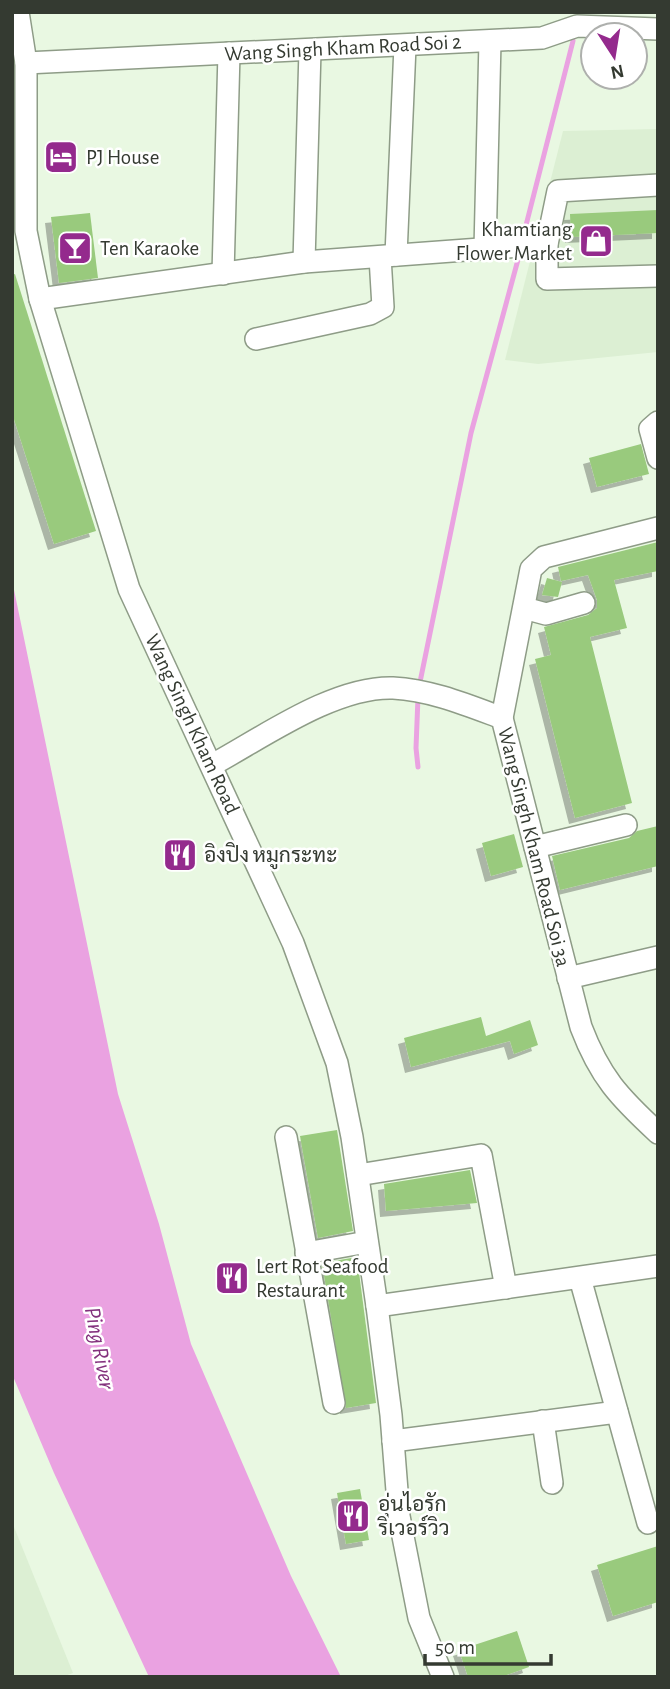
<svg xmlns="http://www.w3.org/2000/svg" width="670" height="1689" font-family="'Alegreya Sans',Sarabun,sans-serif">
<style>
.built{fill:#dcefd3}
.water{fill:#eaa2e1}
.lines{fill:none;stroke-linecap:round;stroke-linejoin:round}
.stream{stroke:#eaa2e1;stroke-width:5}
.building{fill:#99ca7d;filter:url(#shadow)}
.minor-casing{stroke:#8e9c87;stroke-width:24}
.minor{stroke:#fff;stroke-width:21}
.labels{text-anchor:middle;dominant-baseline:central;stroke-width:5;stroke-linejoin:round;paint-order:stroke}
.street-label{font-size:21px;fill:#343a31;stroke:#fff}
.poi-label{font-size:21px;fill:#343a31;stroke:#fff;text-anchor:start}
.water-label{font-size:23px;font-style:italic;fill:#83317d;stroke:#fff}
</style>
<defs>
<filter id="shadow"><feDropShadow dx="-6" dy="6" stdDeviation="0" flood-color="#0004"/></filter>
</defs>
<rect width="100%" height="100%" fill="#e9f8e2"/>
<g class="built">
<path d="M658 129V352L538 364 505 360 563 131Z"/>
<path d="M12 1522 73 1673 62 1677H12Z"/>
</g>
<path class="water" d="M12 580 118 1094 159 1224 191 1344 291 1576 341 1677H149L54 1473 12 1374Z"/>
<g class="lines">
<g class="stream">
<path d="M523 237 573 41"/>
<path d="M419 687 471 433 519 256"/>
<path d="M418 767 416 748 418 697"/>
</g>
</g>
<g class="building">
<path d="M658 210V233L571 237 570 214Z"/>
<path d="M90 213 98 278 59 283 51 217Z"/>
<path d="M15 274 96 531 54 544 12 413V275Z"/>
<path d="M641 444 649 474 597 487 589 458Z"/>
<path d="M658 542V571L614 580 627 628 590 637 632 803 575 818 535 659 551 655 544 627 588 615 597 608V600L588 575 561 581 558 567Z"/>
<path d="M547 578 562 582 558 597 542 595Z"/>
<path d="M658 826V866L560 890 552 856 629 838 637 831Z"/>
<path d="M514 834 523 867 491 876 482 843Z"/>
<path d="M481 1017 486 1036 530 1020 538 1045 514 1054 510 1041 411 1067 404 1038Z"/>
<path d="M337 1130 353 1231 318 1238 300 1136Z"/>
<path d="M470 1170 477 1203 386 1211 384 1184Z"/>
<path d="M357 1257 376 1403 346 1408 322 1263Z"/>
<path d="M360 1489 369 1540 346 1544 337 1493Z"/>
<path d="M658 1546V1602L613 1616 597 1565Z"/>
<path d="M517 1631 529 1667 501 1677H468L459 1650Z"/>
</g>
<g class="lines">
<g class="minor-casing">
<g id="minor">
<path d="M18 12 26 63V231L40 299 129 589 293 943 337 1063 352 1137 377 1306 391 1415 399 1516 419 1618 443 1677"/>
<path d="M26 63 542 38 577 26 658 29"/>
<path d="M658 185 558 191 547 244V279L658 276"/>
<path d="M485 249 490 41"/>
<path d="M396 255 405 46"/>
<path d="M304 262 310 50"/>
<path d="M223 274 229 53"/>
<path d="M40 299 304 262 547 244"/>
<path d="M256 339 370 314 383 307 380 257"/>
<path d="M658 422 650 429 658 458"/>
<path d="M524 608 546 614 584 603"/>
<path d="M502 718 531 569 544 557 658 528"/>
<path d="M212 765C262 738 334 686 393 688 431 690 467 705 502 718L581 1027C600 1077 619 1097 658 1133"/>
<path d="M535 847 626 825"/>
<path d="M568 978 658 957"/>
<path d="M286 1137 334 1403"/>
<path d="M358 1175 481 1155 506 1288"/>
<path d="M306 1253 367 1242"/>
<path d="M580 1278 648 1523"/>
<path d="M377 1306 658 1266"/>
<path d="M543 1421 552 1483"/>
<path d="M393 1441 617 1412"/>
</g>
</g>
<use href="#minor" class="minor"/>
</g>
<defs>
<g id="hotel-square" transform="scale(1.75)"><rect x="-9" y="-9" width="18" height="18" rx="4" fill="#942a8d" stroke="#fff"/><path d="M-6-4.5h1.5V1H6V5H4.5V3h-9V5H-6ZM-4 0a1.8 1.8 0 1 1 3.6 0ZM.5 0V-2.5h3Q6-2.5 6 0Z" fill="#fff"/></g>
<g id="shop-square" transform="scale(1.75)"><rect x="-9" y="-9" width="18" height="18" rx="4" fill="#942a8d" stroke="#fff"/><path d="M-5-2.5h2.3a2.7 3.5 0 0 1 5.4 0H5L5.5 6h-11ZM-1.5-2.5h3a1.5 2.3 0 0 0-3 0Z" fill="#fff"/></g>
<g id="bar-square" transform="scale(1.75)"><rect x="-9" y="-9" width="18" height="18" rx="4" fill="#942a8d" stroke="#fff"/><path d="M-6-5H6L.8 .8V4.5H3.5V6h-7V4.5H-.8V.8Z" fill="#fff"/></g>
<g id="restaurant-square" transform="scale(1.75)"><rect x="-9" y="-9" width="18" height="18" rx="4" fill="#942a8d" stroke="#fff"/><path d="M-5-6h1v4h1v-4h1v4h1v-4h1v5L-1.5 .5V6h-2V.5L-5-1ZM5-6V6H3V1.5H1.5Q1.5-4 5-6Z" fill="#fff"/></g>
</defs>
<g fill-rule="evenodd">
<use href="#hotel-square" x="61" y="157"/>
<use href="#shop-square" x="596" y="241"/>
<use href="#bar-square" x="75" y="248"/>
<use href="#restaurant-square" x="180" y="855"/>
<use href="#restaurant-square" x="232" y="1278"/>
<use href="#restaurant-square" x="353" y="1516"/>
</g>
<g class="labels">
<g class="street-label">
<text transform="translate(343 48) rotate(-3)">Wang Singh Kham Road Soi 2</text>
<text transform="translate(192 724) rotate(65)">Wang Singh Kham Road</text>
<text transform="translate(534 847) rotate(76)">Wang Singh Kham Road Soi 3a</text>
</g>
<g class="poi-label">
<text x="86" y="157">PJ House</text>
<text x="572" y="229" text-anchor="end">Khamtiang<tspan x="572" dy="24">Flower Market</tspan></text>
<text x="100" y="248">Ten Karaoke</text>
<text x="204" y="855">อิงปิง หมูกระทะ</text>
<text x="256" y="1266">Lert Rot Seafood<tspan x="256" dy="24">Restaurant</tspan></text>
<text x="378" y="1504">อุ่นไอรัก<tspan x="378" dy="24">ริเวอร์วิว</tspan></text>
</g>
<g class="water-label">
<text transform="translate(99 1348) rotate(79)">Ping River</text>
</g>
</g>
<rect width="670" height="1689" fill="none" stroke="#343a31" stroke-width="28"/>
<g transform="translate(614 56) rotate(168)"><circle r="33" fill="#ffffff" stroke="#aeb0ad" stroke-width="2"/>
<path d="M0-5L12 26L0 18L-12 26Z" fill="#942a8d"/>
<text y="-10" font-size="19" font-weight="bold" text-anchor="middle" fill="#343a31">N</text>
</g>
<path d="M425 1654v10h126v-10" fill="none" stroke="#343a31" stroke-width="3.5"/>
<text x="435" y="1654" font-size="21" fill="#343a31" stroke="#ffffff" stroke-width="5" paint-order="stroke">50 m</text>
</svg>
